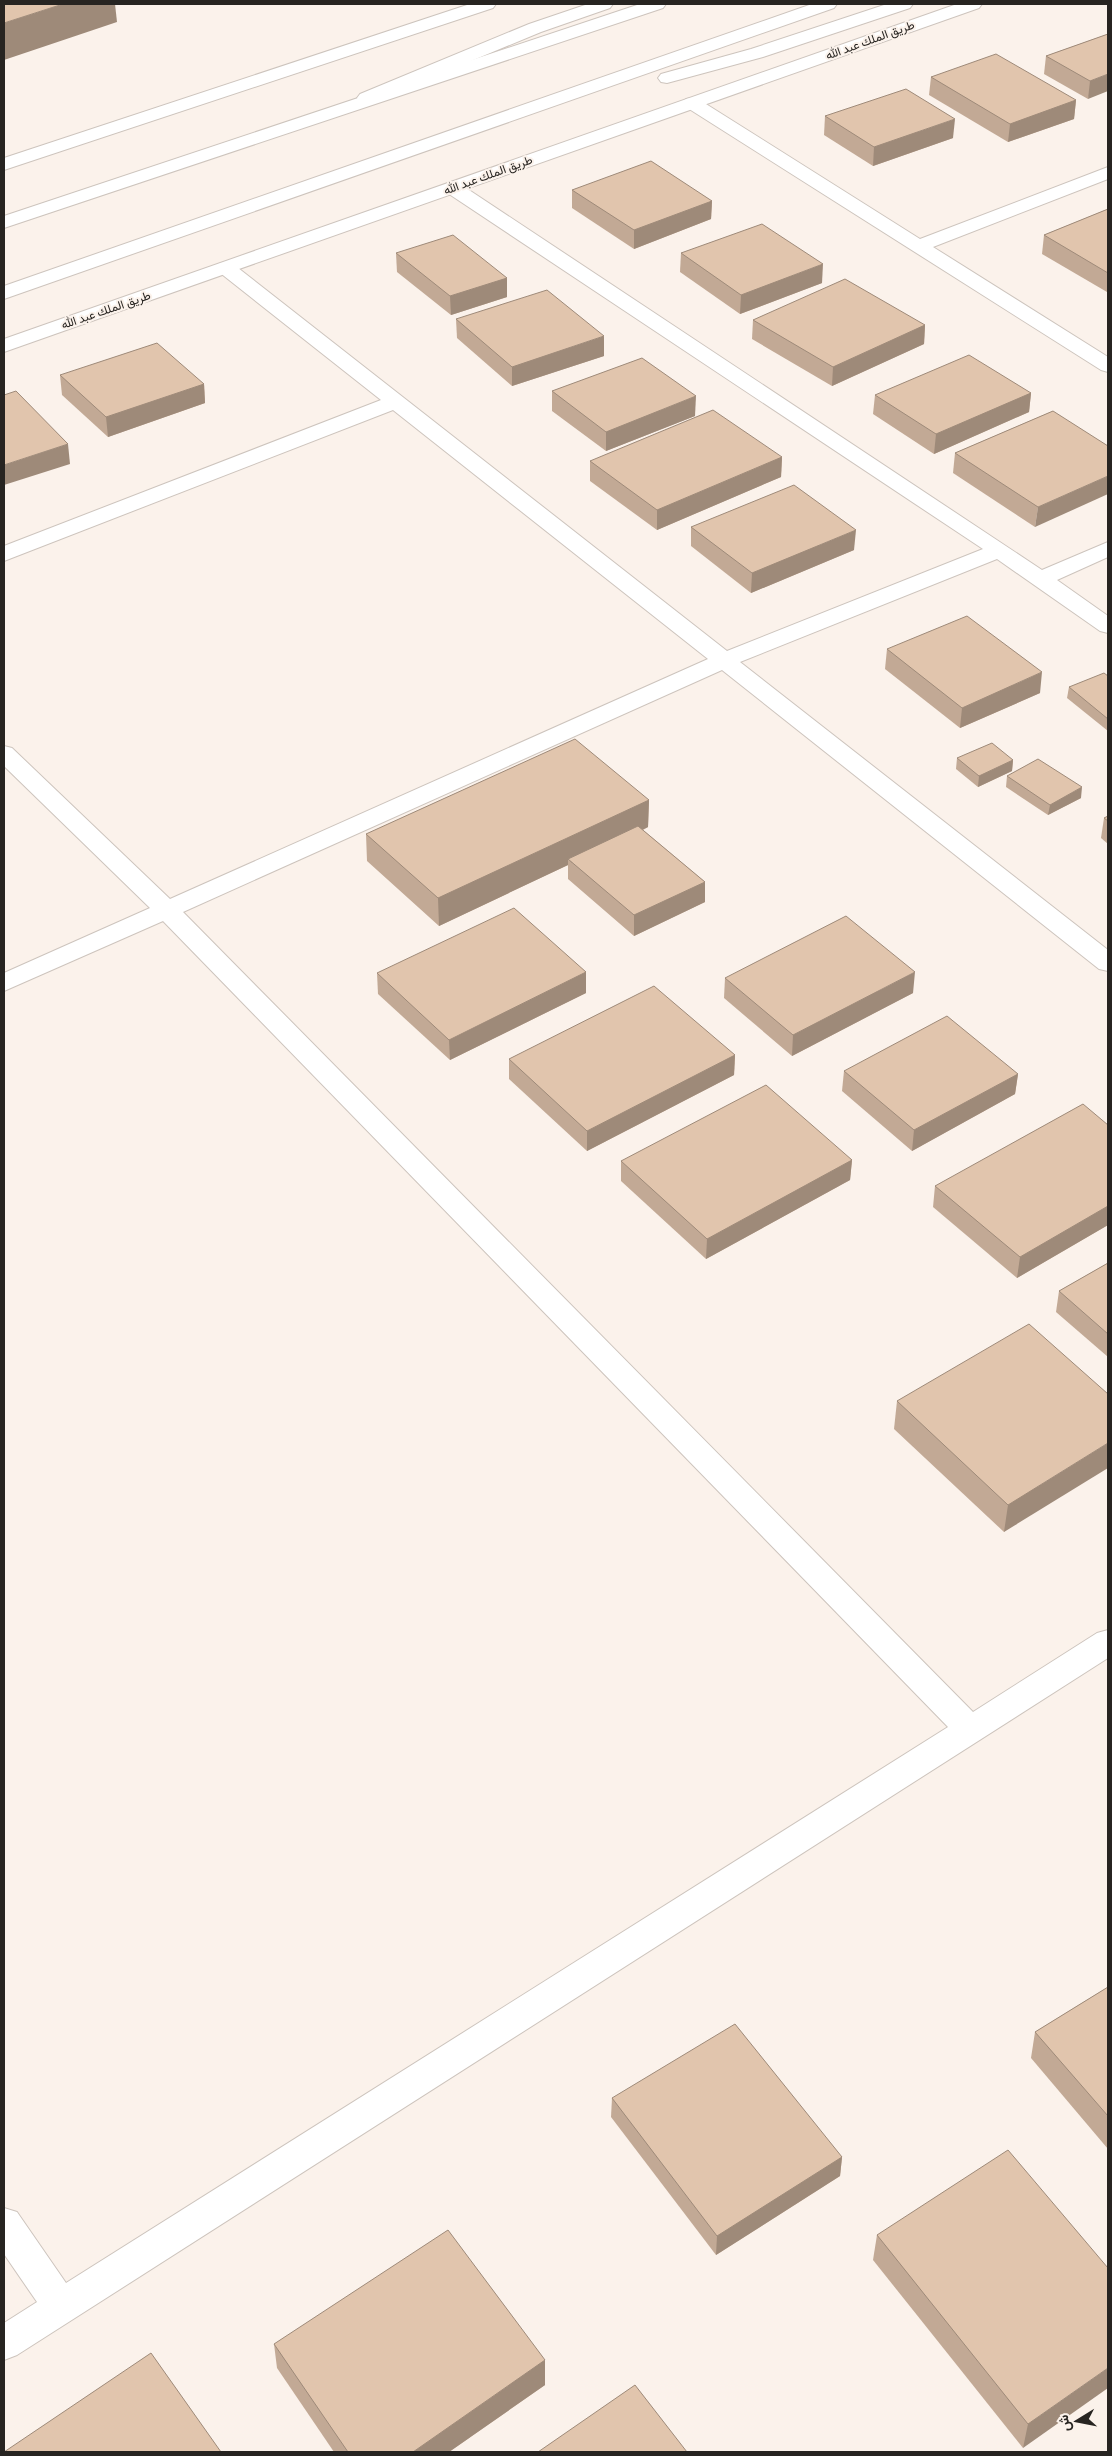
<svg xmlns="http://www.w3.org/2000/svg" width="1112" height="2456" font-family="'Roboto Condensed',Vazirmatn,sans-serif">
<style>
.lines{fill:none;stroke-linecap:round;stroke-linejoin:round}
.minor-casing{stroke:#cdc4bd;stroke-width:2}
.major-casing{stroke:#cdc4bd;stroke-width:2}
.highway-casing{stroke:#cdc4bd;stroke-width:2}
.minor{fill:#fff;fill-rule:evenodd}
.major{fill:#fff;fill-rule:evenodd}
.highway{fill:#fff;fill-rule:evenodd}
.wall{fill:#c2a995}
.shaded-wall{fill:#9e8a79}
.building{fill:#e1c5ad;stroke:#9e8a79}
.labels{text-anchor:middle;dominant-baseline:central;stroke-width:4;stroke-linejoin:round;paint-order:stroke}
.far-street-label{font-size:12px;fill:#272421;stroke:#fbf2eb}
</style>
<rect width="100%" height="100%" fill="#fbf2eb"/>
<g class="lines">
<g class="minor-casing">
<g id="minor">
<path d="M692 98 698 99 920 239 1108 167V179L933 247 1108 357V372L1101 370 686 107 683 103 686 99Z"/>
<path d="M453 182 460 184 1042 570 1108 542V557L1057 580 1108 616V633L1100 631 997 559 740 662 1108 950V971L1099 969 722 670 183 912 973 1712 1097 1633 1108 1630V1658L17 2355 4 2360V2323L37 2302 4 2254V2208L17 2212 66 2283 948 1727 163 921 4 991V973L150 908 4 766V746L12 748 170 899 708 659 393 410 4 561V546L381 400 219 272 216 268 219 264 226 262 233 264 727 651 983 549 446 192 444 188 446 184Z"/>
</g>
</g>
<g class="major-casing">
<g id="major">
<path d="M470 4H496L493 8 4 170V158Z"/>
<path d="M588 4H613L610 8 541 32 372 102H360L357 98 360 94 529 24Z"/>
<path d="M957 4H982L979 8 4 352V339Z"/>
</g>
</g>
<g class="highway-casing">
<g id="highway">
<path d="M640 4H666L663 8 4 228V216Z"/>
<path d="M812 4H837L834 8 4 299V286Z"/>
<path d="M887 4H913L910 8 763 57 667 83 661 82 658 78 661 74 751 49Z"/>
</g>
</g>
<use href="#minor" class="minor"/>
<use href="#major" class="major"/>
<use href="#highway" class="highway"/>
</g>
<g class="wall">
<path d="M1108 34 1088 99 1044 74 1046 56Z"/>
<path d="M931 77 1076 100 1074 119 1008 142 929 95Z"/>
<path d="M825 116 953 138 873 166 824 135Z"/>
<path d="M572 190 712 201 711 219 634 249 572 208Z"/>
<path d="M1108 209V292H1107L1042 254 1044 235Z"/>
<path d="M396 253 507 278V297L451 315 397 272Z"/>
<path d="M681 253 822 283 740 314 680 272Z"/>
<path d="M456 319 604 356 512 386 457 338Z"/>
<path d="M753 320 925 325 924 344 832 386 752 339Z"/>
<path d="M60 375 204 384 205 403 108 437 62 395Z"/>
<path d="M552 391 695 416 606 451 552 411Z"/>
<path d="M1031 393 1029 412 934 454 873 414 875 395Z"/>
<path d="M1053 411 1035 527 953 473 955 453Z"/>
<path d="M782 457 781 477 657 530 590 481V461Z"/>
<path d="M691 527 854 550 751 593 691 546Z"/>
<path d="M887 649 1040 693 960 728 885 669Z"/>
<path d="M1108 676V731L1067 698 1069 687Z"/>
<path d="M957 758 1013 760 1012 771 978 787 956 769Z"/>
<path d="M1007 776 1081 798 1048 815 1006 787Z"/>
<path d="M649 800 648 827 643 830 705 882V902L634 936 568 879V865L439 926 367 861 366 834Z"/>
<path d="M1108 816V844L1101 838 1104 818Z"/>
<path d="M586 972V993L450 1060 378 994 377 973Z"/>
<path d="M725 978 913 993 792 1056 724 998Z"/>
<path d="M735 1055 734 1075 587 1151 509 1079V1059Z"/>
<path d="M844 1071 1018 1074 1015 1094 912 1151 842 1091Z"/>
<path d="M1108 1125V1225L1017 1278 933 1207 935 1186Z"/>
<path d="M852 1160 850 1180 706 1259 621 1181V1161Z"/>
<path d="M1108 1263V1357L1056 1312 1059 1291Z"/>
<path d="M1108 1394 1004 1532 894 1429 897 1401Z"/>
<path d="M1108 1987V2149L1031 2058 1035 2032Z"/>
<path d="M612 2098 842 2157 840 2176 716 2255 611 2117Z"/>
<path d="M877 2235 1108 2268 1023 2448 873 2260Z"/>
<path d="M274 2344 545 2360V2385L449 2452H334L277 2368Z"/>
</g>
<g class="shaded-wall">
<path d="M63 4H115L117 22 4 60V23Z"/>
<path d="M1108 74V91L1088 99 1090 81Z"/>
<path d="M1076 100 1074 119 1008 142 1010 124Z"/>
<path d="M955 119 953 138 873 166 874 147Z"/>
<path d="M712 201 711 219 634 249V230Z"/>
<path d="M823 264 822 283 740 314 741 295Z"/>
<path d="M507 278V297L451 315 450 296Z"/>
<path d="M925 325 924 344 832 386 833 367Z"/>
<path d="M604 336V356L512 386V367Z"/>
<path d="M204 384 205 403 108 437 106 417Z"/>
<path d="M1031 393 1029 412 934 454 936 434Z"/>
<path d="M696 396 695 416 606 451V432Z"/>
<path d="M68 444 70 464 4 485V465Z"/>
<path d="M782 457 781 477 657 530V510Z"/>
<path d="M1108 476V494L1035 527 1038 507Z"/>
<path d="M856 530 854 550 751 593 752 573Z"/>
<path d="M1042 672 1040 693 960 728 962 708Z"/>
<path d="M1013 760 1012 771 978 787 979 776Z"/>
<path d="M1082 787 1081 798 1048 815 1050 805Z"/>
<path d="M649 800 648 827 572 863 568 859V865L439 926 438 898Z"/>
<path d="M705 882V902L634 936V915Z"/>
<path d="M586 972V993L450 1060 449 1040Z"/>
<path d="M915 972 913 993 792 1056 793 1035Z"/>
<path d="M735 1055 734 1075 587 1151V1131Z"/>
<path d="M1018 1074 1015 1094 912 1151 914 1130Z"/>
<path d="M852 1160 850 1180 706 1259 707 1239Z"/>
<path d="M1108 1206V1225L1017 1278 1020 1257Z"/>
<path d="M1108 1443V1468L1004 1532 1008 1505Z"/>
<path d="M842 2157 840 2176 716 2255 717 2236Z"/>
<path d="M545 2360V2385L449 2452H413Z"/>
<path d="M1108 2368V2388L1023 2448 1028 2424Z"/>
</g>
<g class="building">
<path d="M4 4H63L4 23Z"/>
<path d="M1108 34V74L1090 81 1046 56Z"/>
<path d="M996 54 1076 100 1010 124 931 77Z"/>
<path d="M906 89 955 119 874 147 825 116Z"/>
<path d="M651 161 712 201 634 230 572 190Z"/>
<path d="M1108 209V273L1044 235Z"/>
<path d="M762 224 823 264 741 295 681 253Z"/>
<path d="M453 235 507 278 450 296 396 253Z"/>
<path d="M845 279 925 325 833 367 753 320Z"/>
<path d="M547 290 604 336 512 367 456 319Z"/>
<path d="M157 343 204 384 106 417 60 375Z"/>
<path d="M969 355 1031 393 936 434 875 395Z"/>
<path d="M642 358 696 396 606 432 552 391Z"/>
<path d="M16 391 68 444 4 465V395Z"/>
<path d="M713 410 782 457 657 510 590 461Z"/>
<path d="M1053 411 1108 446V476L1038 507 955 453Z"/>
<path d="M794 485 856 530 752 573 691 527Z"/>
<path d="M967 616 1042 672 962 708 887 649Z"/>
<path d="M1104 673 1108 676V719L1069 687Z"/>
<path d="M575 739 649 800 438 898 366 834Z"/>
<path d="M992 743 1013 760 979 776 957 758Z"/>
<path d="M1038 759 1082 787 1050 805 1007 776Z"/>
<path d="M1108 816V821L1104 818Z"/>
<path d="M638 826 705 882 634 915 568 859Z"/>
<path d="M514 908 586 972 449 1040 377 973Z"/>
<path d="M846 916 915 972 793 1035 725 978Z"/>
<path d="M654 986 735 1055 587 1131 509 1059Z"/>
<path d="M947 1016 1018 1074 914 1130 844 1071Z"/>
<path d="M766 1085 852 1160 707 1239 621 1161Z"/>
<path d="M1083 1104 1108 1125V1206L1020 1257 935 1186Z"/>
<path d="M1108 1263V1334L1059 1291Z"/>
<path d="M1029 1324 1108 1394V1443L1008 1505 897 1401Z"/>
<path d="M1108 1987V2116L1035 2032Z"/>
<path d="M735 2024 842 2157 717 2236 612 2098Z"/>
<path d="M1008 2150 1108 2268V2368L1028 2424 877 2235Z"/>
<path d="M448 2230 545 2360 413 2452H348L274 2344Z"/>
<path d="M151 2353 221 2452H4Z"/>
<path d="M635 2385 687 2452H538Z"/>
</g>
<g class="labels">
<g class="far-street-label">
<text transform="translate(870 40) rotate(-20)">طريق الملك عبد الله</text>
<text transform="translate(488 175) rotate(-20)">طريق الملك عبد الله</text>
<text transform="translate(106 310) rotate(-19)">طريق الملك عبد الله</text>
</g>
</g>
<rect width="1112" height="2456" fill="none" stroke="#272421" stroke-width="10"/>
<g transform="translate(1077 2421) rotate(260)" stroke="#fbf2eb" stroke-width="4" paint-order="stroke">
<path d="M0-4L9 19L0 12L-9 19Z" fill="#272421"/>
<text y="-8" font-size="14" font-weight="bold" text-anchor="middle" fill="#272421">ش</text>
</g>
</svg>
